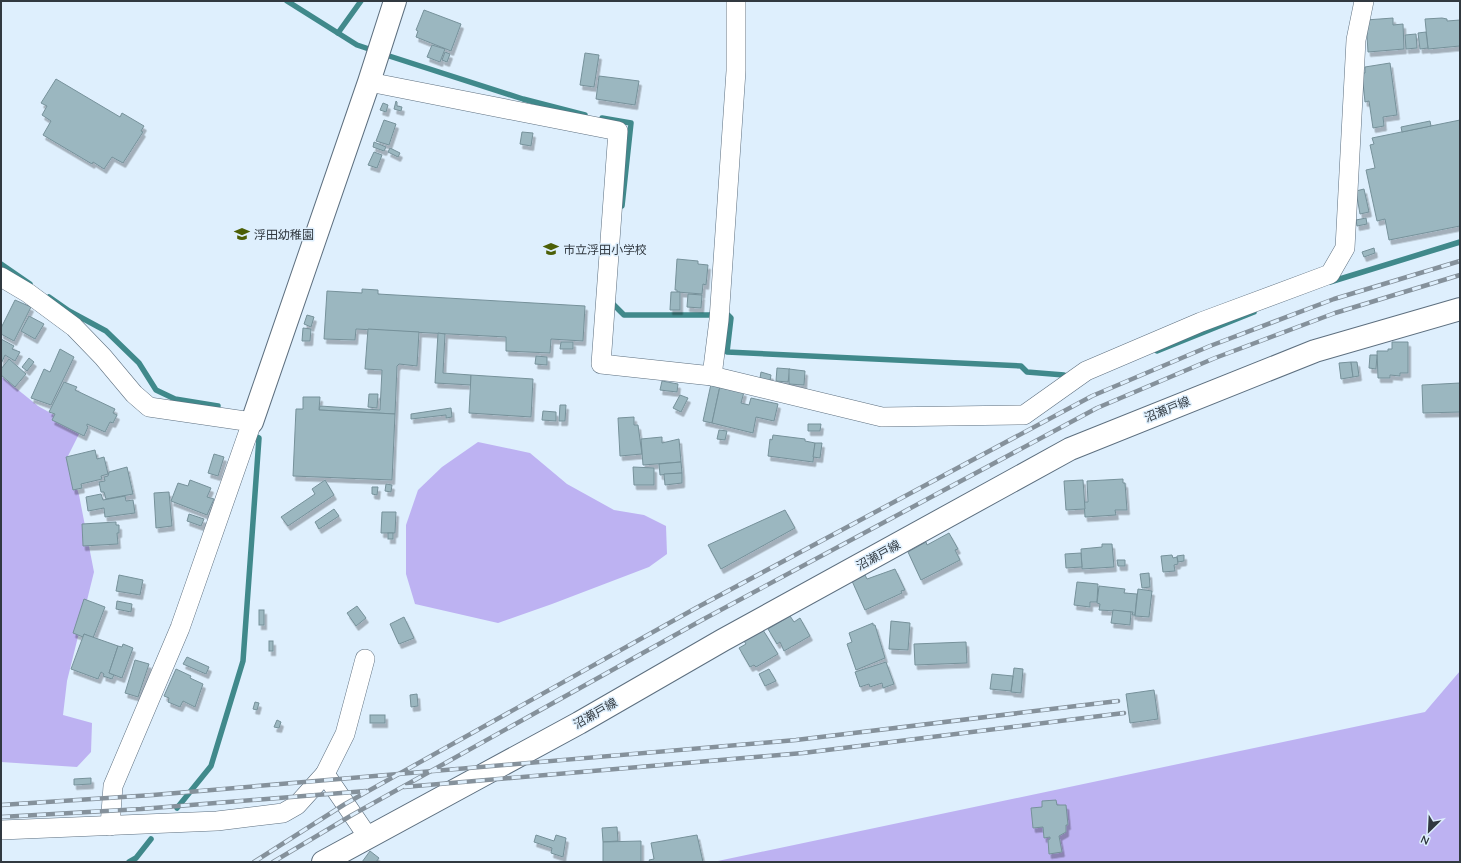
<svg xmlns="http://www.w3.org/2000/svg" width="1461" height="863" font-family="Quicksand,'Noto Sans JP',sans-serif">
<style>
.green{fill:#bdb2f2}
.lines{fill:none;stroke-linecap:round;stroke-linejoin:round}
.stream{stroke:#40898b;stroke-width:5.5}
.building{fill:#9bb7c0;stroke:#76919a;filter:url(#shadow)}
.minor-casing{stroke:#5d6f7f;stroke-width:20}
.tertiary-casing{stroke:#5d6f7f;stroke-width:24}
.secondary-casing{stroke:#5d6f7f;stroke-width:24}
.minor{stroke:#fff;stroke-width:19}
.tertiary{stroke:#fff;stroke-width:22}
.secondary{stroke:#fff;stroke-width:22}
.rail-casing{stroke:#85919b;stroke-width:4.5}
.rail{stroke:#deeffd;stroke-width:3;stroke-dasharray:9;stroke-linecap:butt}
.labels{text-anchor:middle;dominant-baseline:central;stroke-width:3;stroke-linejoin:round;paint-order:stroke}
.poi-label{font-size:12px;fill:#313940;stroke:#deeffd;text-anchor:start}
.street-label{font-size:12px;fill:#313940;stroke:#deeffd}
</style>
<defs>
<filter id="shadow"><feDropShadow dx="2.5" dy="4.5" stdDeviation="0" flood-color="#0004"/></filter>
</defs>
<rect width="100%" height="100%" fill="#deeffd"/>
<g class="green">
<path d="M1 376 38 406 81 430 67 458 79 495 94 572 67 681 63 715 92 723 91 752 77 767 1 762Z"/>
<path d="M478 442 530 453 567 484 614 510 644 515 666 526 667 554 649 567 552 604 498 623 415 604 406 574V525L418 490 442 467Z"/>
<path d="M1460 671V862H713L1425 712Z"/>
</g>
<g class="lines">
<g class="stream">
<path d="M287 1 357 45 375 51"/>
<path d="M338 33 361 1"/>
<path d="M383 54 523 99 585 115"/>
<path d="M602 118 631 123 622 206"/>
<path d="M1 264 30 284"/>
<path d="M1330 282 1460 242"/>
<path d="M49 297 69 311 106 331 139 363 156 390 175 399 218 406"/>
<path d="M612 301V303L624 315H714"/>
<path d="M728 315 731 318 727 352 1021 366 1027 372 1064 375"/>
<path d="M1157 351 1254 312"/>
<path d="M177 808 211 766 243 661 259 438 257 437"/>
<path d="M129 862 136 858 151 839"/>
</g>
</g>
<g class="building">
<path d="M424 10 461 24 451 51 416 37 418 31 416 30Z"/>
<path d="M1393 18V25L1403 24 1404 49 1368 52 1366 20Z"/>
<path d="M1442 18 1447 19V21L1460 20V46L1428 49 1425 19Z"/>
<path d="M1426 32 1428 48 1420 49 1418 33Z"/>
<path d="M1416 34 1417 48 1406 49 1405 35Z"/>
<path d="M432 45 445 49 440 62 427 57Z"/>
<path d="M445 52 450 54 447 62 442 60Z"/>
<path d="M585 53 599 55 594 87 580 85Z"/>
<path d="M1390 63 1397 115 1383 117 1384 126 1373 128 1369 101 1365 102 1362 73H1365V67Z"/>
<path d="M599 76 639 81 635 105 596 99Z"/>
<path d="M56 79 120 117 122 113 144 126 141 131 143 132 123 163 112 157 104 169 93 162 92 164 43 135 51 121 42 115 47 106 41 103Z"/>
<path d="M396 101 397 102V106L402 107 401 111 394 109Z"/>
<path d="M383 103 388 105 386 112 380 110Z"/>
<path d="M384 120 396 124 389 145 376 141Z"/>
<path d="M1460 120V226L1389 240 1385 219 1377 221 1366 170 1375 168 1370 145 1374 144 1372 138Z"/>
<path d="M1430 121 1431 126 1402 132 1401 127Z"/>
<path d="M522 132 533 133 531 146 520 144Z"/>
<path d="M374 142 386 147 384 151 373 147Z"/>
<path d="M390 148 400 153 398 157 388 152Z"/>
<path d="M374 152 382 155 377 168 368 165Z"/>
<path d="M1364 189 1369 212 1360 214 1356 191Z"/>
<path d="M1366 218 1367 224 1357 226 1356 220Z"/>
<path d="M1374 248 1375 253 1364 257 1362 252Z"/>
<path d="M677 259 698 261V264L708 265 706 285 703 284 702 294 677 292V290H675Z"/>
<path d="M362 289 378 290V294L585 306 583 341 551 339 550 353 506 351V337L356 329 355 340 324 339 327 291 362 293Z"/>
<path d="M671 292H680V310H670Z"/>
<path d="M688 294 702 295 701 308 687 307Z"/>
<path d="M15 300 31 307 14 341 1 334V328Z"/>
<path d="M307 315 314 317 311 327 304 324Z"/>
<path d="M29 316 44 324 35 339 21 331Z"/>
<path d="M303 328 311 329 310 341H302Z"/>
<path d="M368 329 419 332 417 366 399 364 397 366 395 414 319 410 320 406 380 410 382 370 365 369Z"/>
<path d="M438 333 445 334 443 373 471 375V385L435 383Z"/>
<path d="M1 339 14 346 12 349 20 352 15 361 5 355 1 364Z"/>
<path d="M561 342H573V349H560Z"/>
<path d="M1392 342H1408V373H1400V376L1390 375V378H1378L1377 351H1388V349H1392Z"/>
<path d="M60 349 74 357 51 405 31 398 44 369 50 372Z"/>
<path d="M1370 355H1377L1376 369 1369 368Z"/>
<path d="M536 356 547 357V365L535 364Z"/>
<path d="M29 358 34 362 27 371 22 367Z"/>
<path d="M9 359 26 374 15 387 1 375V369Z"/>
<path d="M1351 362 1353 377 1341 379 1339 363Z"/>
<path d="M1351 362H1357L1359 376 1353 377Z"/>
<path d="M777 368 790 369 788 382 776 381Z"/>
<path d="M789 369 805 371 804 385 789 384Z"/>
<path d="M761 372 771 375 770 381 760 378Z"/>
<path d="M471 375 533 379 531 417 469 413Z"/>
<path d="M662 381 678 384 677 392 660 390Z"/>
<path d="M64 382 77 387 75 390 115 409 113 413 117 415 113 423 110 422 105 432 87 424V426L88 427 84 436 52 420 55 414 49 412Z"/>
<path d="M1460 383V412L1423 413 1422 385Z"/>
<path d="M711 384 720 386 712 423 703 421Z"/>
<path d="M720 386 744 392 741 403 749 405 751 398 778 404 774 421 756 417 753 433 712 423Z"/>
<path d="M369 394H378L377 408 368 407Z"/>
<path d="M680 395 688 398 681 412 673 408Z"/>
<path d="M303 397H320L319 410 395 414 392 480 293 476 296 409H303Z"/>
<path d="M560 405H566L565 421H559Z"/>
<path d="M451 408 452 417 446 418V415L411 419V414Z"/>
<path d="M543 411 556 412V421L542 420Z"/>
<path d="M634 417V425H638L642 454 620 456 618 418Z"/>
<path d="M808 424H821L820 431H808Z"/>
<path d="M719 430 727 431 725 440 717 439Z"/>
<path d="M773 435 805 439V441L815 443 813 462 768 456 770 439 772 440Z"/>
<path d="M662 437V443L679 439 681 462 643 465 641 439Z"/>
<path d="M815 443H822L820 458 813 457Z"/>
<path d="M95 450 97 459 104 457 108 474 101 476 102 479 81 484 82 488 73 490 66 457Z"/>
<path d="M214 454 224 457 218 476 208 473Z"/>
<path d="M681 462 682 473 660 475 659 464Z"/>
<path d="M127 467 133 494 106 499 104 492H101L99 482 105 481 104 477 108 476 109 472Z"/>
<path d="M633 467 654 468V485H634Z"/>
<path d="M682 473V483L665 485 664 474Z"/>
<path d="M1123 479V483H1125L1127 510H1115L1116 515 1085 517 1084 502H1088L1087 481Z"/>
<path d="M190 480 211 488 207 497 214 499 207 515 171 501 178 483 188 486Z"/>
<path d="M325 480 334 495 288 526 281 517 315 494 312 489Z"/>
<path d="M1083 480 1085 509 1066 510 1064 481Z"/>
<path d="M386 484 392 485 391 492 385 491Z"/>
<path d="M372 487H378L377 495 372 494Z"/>
<path d="M169 492 172 526 156 528 154 493Z"/>
<path d="M101 494 103 500 125 496 126 501 133 500 135 513 105 517 104 508 88 511 86 497Z"/>
<path d="M334 509 339 516 319 529 315 522Z"/>
<path d="M785 510 795 528 721 569 708 545Z"/>
<path d="M382 512H396L395 533H381Z"/>
<path d="M189 514 204 519 201 526 187 521Z"/>
<path d="M116 522V525H119V533H117L118 544 83 546 82 524Z"/>
<rect x="388" y="533" width="5" height="6"/>
<path d="M949 533 958 549 955 550 960 560 921 580 908 552 926 542 927 545Z"/>
<path d="M1102 544H1112L1114 567 1082 569 1081 549 1102 547Z"/>
<path d="M1081 553 1082 567 1066 568 1065 554Z"/>
<path d="M1172 555 1173 558 1177 557 1178 564 1174 565 1175 571 1163 572 1161 556Z"/>
<path d="M1184 555V561L1178 562 1177 556Z"/>
<path d="M1117 560H1125V566H1118Z"/>
<path d="M895 569 905 590 901 591 902 593 865 610 852 581 865 575 867 579Z"/>
<path d="M1149 573 1150 587 1142 588 1140 574Z"/>
<path d="M119 575 143 580 140 595 116 591Z"/>
<path d="M1077 582 1098 584 1097 602H1090V607L1074 605Z"/>
<path d="M1099 586 1125 589 1124 593 1137 594 1135 615H1132L1133 612 1099 610 1100 604 1097 603Z"/>
<path d="M1138 589 1152 591 1149 617 1135 616Z"/>
<path d="M84 599 105 607 93 638 84 634 83 637 73 633Z"/>
<path d="M117 601 132 604 131 612 116 609Z"/>
<path d="M357 606 366 618 356 626 347 613Z"/>
<rect x="259" y="610" width="5" height="15"/>
<path d="M1113 610 1131 612 1130 625 1111 623Z"/>
<path d="M790 616 794 622 800 618 810 636 784 651 780 642 777 644 768 629Z"/>
<path d="M404 617 414 638 399 644 390 624Z"/>
<path d="M891 621 910 623 908 650 889 649Z"/>
<path d="M873 623V625H875L885 658 856 670 847 644 852 642 849 633Z"/>
<path d="M763 630 778 654 756 667 754 665 750 667 739 648 746 644 744 641Z"/>
<path d="M84 634 118 646 109 673 114 675 112 679 103 676 104 674 101 672 98 679 71 669Z"/>
<rect x="269" y="641" width="4" height="10"/>
<path d="M966 642 967 663 915 665 914 644Z"/>
<path d="M123 644 133 648 122 678 109 673 118 646 122 647Z"/>
<path d="M187 657 209 667 206 674 183 664Z"/>
<path d="M135 660 149 664 138 697 125 693Z"/>
<path d="M886 662 894 684 883 688 882 683 870 687 869 684 860 687 855 672Z"/>
<path d="M1014 668 1023 669 1021 693 1011 692Z"/>
<path d="M176 669 191 676 190 678 203 684 195 707 183 701 180 707 168 702 169 698 164 696Z"/>
<path d="M769 669 776 681 765 686 759 674Z"/>
<path d="M992 674 1013 676 1011 691 990 689Z"/>
<path d="M1154 690 1158 719 1130 723 1126 694Z"/>
<path d="M417 694 418 706 411 707 410 695Z"/>
<path d="M255 702 259 703 257 710 253 709Z"/>
<rect x="370" y="715" width="15" height="8"/>
<path d="M277 720 281 722 279 728 274 727Z"/>
<path d="M91 778V784L74 785V779Z"/>
<path d="M1056 800 1057 805H1066L1068 825H1066V832L1059 836 1062 852 1049 854 1048 840 1050 839V837L1044 838 1043 827 1033 828 1031 808 1042 807V801Z"/>
<path d="M617 827 618 841 603 842 602 828Z"/>
<path d="M536 835 554 841 556 835 566 838 563 857 551 853 552 848 534 842Z"/>
<path d="M697 835 703 862H650L649 860 654 859 651 843Z"/>
<path d="M641 841V862H603V842Z"/>
<path d="M370 851 379 858 376 862H362Z"/>
</g>
<g class="lines">
<g class="minor-casing">
<g id="minor">
<path d="M369 82 618 131 601 364 712 376 882 417 1024 415 1086 371 1201 322 1330 274 1345 248 1356 40 1364 1"/>
<path d="M1 277 28 293 74 327 103 357 134 394 149 407 252 422 180 628 113 786 110 826"/>
<path d="M712 376 719 320 736 71V1"/>
<path d="M325 774 368 837"/>
<path d="M1 830 217 821 283 813 297 805 325 774 345 734 365 659"/>
</g>
</g>
<g class="tertiary-casing">
<path id="tertiary" d="M252 422 369 82 395 1"/>
</g>
<g class="secondary-casing">
<path id="secondary" d="M323 862 579 723 723 640 1070 449 1315 351 1460 309"/>
</g>
<use href="#minor" class="minor"/>
<use href="#tertiary" class="tertiary"/>
<use href="#secondary" class="secondary"/>
<g class="rail-casing">
<g id="rail">
<path d="M404 787 803 753 1124 713"/>
<path d="M1 805 153 795 796 740 1118 701"/>
<path d="M1 817 141 809 366 791"/>
<path d="M254 862 345 804 696 608 1092 396 1210 346 1334 299 1460 261"/>
<path d="M273 862 352 815 702 620 1097 408 1215 358 1335 313 1460 275"/>
</g>
</g>
<use href="#rail" class="rail"/>
</g>
<defs>
<g id="school-bare" transform="scale(1.2)"><path d="M0-5L7-2L0 1L-7-2ZM-4 1L0 2.5L4 1V4Q0 6-4 4Z" fill="#4c5f06" stroke="#deeffd" stroke-width="2.5" paint-order="stroke"/></g>
</defs>
<g fill-rule="evenodd">
<use href="#school-bare" x="242" y="234"/>
<use href="#school-bare" x="551" y="249"/>
</g>
<g class="labels">
<g class="poi-label">
<text x="254" y="234">浮田幼稚園</text>
<text x="563" y="249">市立浮田小学校</text>
</g>
<g class="street-label">
<text transform="translate(1167 409) rotate(-22)">沼瀬戸線</text>
<text transform="translate(878 555) rotate(-29)">沼瀬戸線</text>
<text transform="translate(595 713) rotate(-30)">沼瀬戸線</text>
</g>
</g>
<rect width="1461" height="863" fill="none" stroke="#313940" stroke-width="4"/>
<g transform="translate(1429 831) rotate(204)" stroke="#deeffd" stroke-width="3" paint-order="stroke">
<path d="M0-3L7 15L0 10L-7 15Z" fill="#313940"/>
<text y="-6" font-size="11" font-weight="bold" text-anchor="middle" fill="#313940">N</text>
</g>
</svg>
